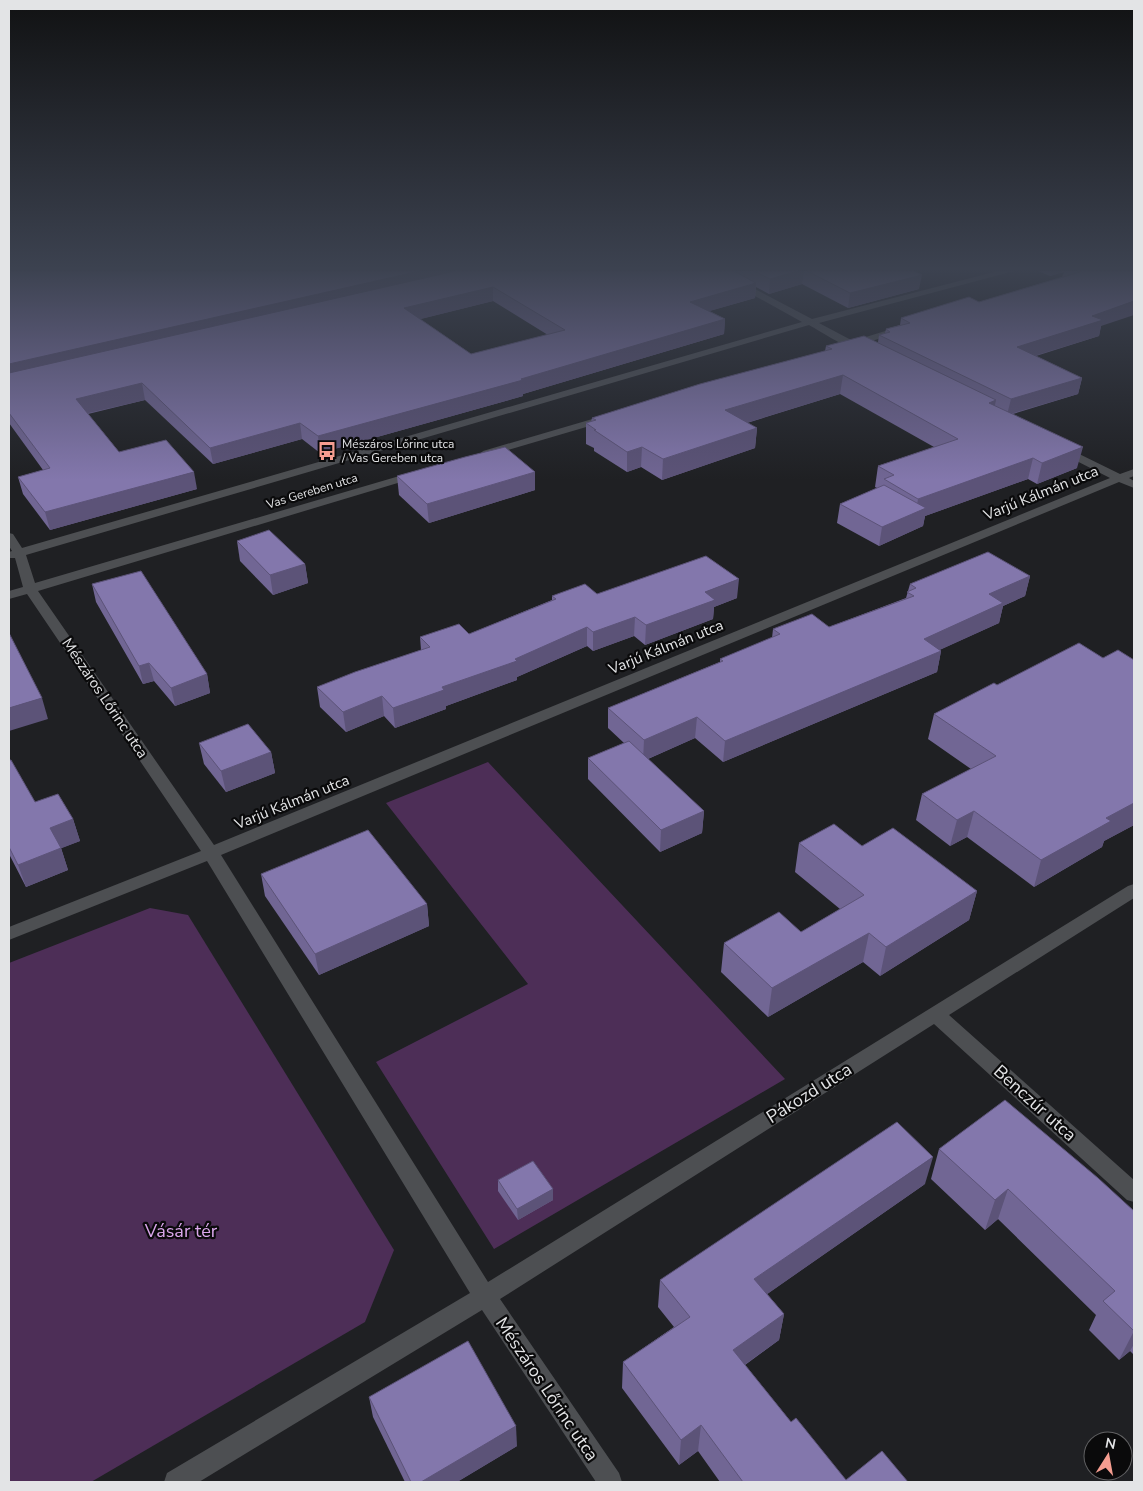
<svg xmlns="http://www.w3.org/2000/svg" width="1143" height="1491" font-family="'Nunito Sans',sans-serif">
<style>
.green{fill:#4d2e57}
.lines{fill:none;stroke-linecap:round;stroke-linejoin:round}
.street{fill:#4d4f52;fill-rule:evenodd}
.wall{fill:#716694;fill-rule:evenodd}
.shaded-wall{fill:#5c5378}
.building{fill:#8377ac;stroke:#5c5378;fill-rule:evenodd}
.labels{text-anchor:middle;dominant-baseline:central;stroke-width:4.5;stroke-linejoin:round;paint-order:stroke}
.far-poi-label{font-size:12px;fill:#e3e4e6;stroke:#0a0a0b;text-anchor:start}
.far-street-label{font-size:12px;fill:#e3e4e6;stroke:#0a0a0b}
.street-label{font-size:15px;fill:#e3e4e6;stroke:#0a0a0b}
.near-street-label{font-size:18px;fill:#e3e4e6;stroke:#0a0a0b}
.near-park-label{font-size:18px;fill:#dba7ec;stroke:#0a0a0b}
</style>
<rect width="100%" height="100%" fill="#1f2023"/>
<g class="green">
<path d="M488 762 785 1079 494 1249 376 1062 528 984 386 803Z"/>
<path d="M150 908 188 915 394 1250 365 1322 91 1482H9V963Z"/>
</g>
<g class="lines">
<g class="street">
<path d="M710 271H721L812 319 998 271H1014L819 323 853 341 898 327 903 330 861 345 866 349 864 351C853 353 822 332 809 325L26 555 35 583 413 472H421L423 474 421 476 38 591 214 845 1110 478 1059 452 1057 450 1059 448H1067L1120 474 1134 469V476L1129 478 1134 481V488L1119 482 221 855 488 1282 1128 886 1134 884V898L949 1015 1134 1180V1202L1127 1200 934 1024 500 1299 619 1473 622 1482H596L482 1310 199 1482H164L167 1473 470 1293 207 861 9 940V927L201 851 27 594 9 599V591L23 587 15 558H9V552L12 551 9 546V533L13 534 22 548 802 322Z"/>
<path d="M606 415 611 418 610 420 491 455H483L481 453 483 451Z"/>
</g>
</g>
<g class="wall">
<path d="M9 271H914L919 289 848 308 802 284 769 294 756 287 755 298 709 311 725 319 724 334 523 394V396L320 453 302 439 213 464 145 400 88 414 119 452 197 489 50 530 23 494 18 477 43 470 9 423ZM493 301 548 335 471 354 420 319Z"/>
<path d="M1038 271H1134L1101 326 1099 336 1036 356 1082 378 1078 394 1013 414 1077 468 1037 484 1028 479 925 516 923 526 879 546 837 523 840 504 877 488 875 487 878 466 934 447 840 394 747 423 757 428 755 448 662 480 641 467 627 472 594 451V448L586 444V423L591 422 592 418 825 351 826 346 878 342 879 335 885 333 886 329 900 325 901 318 979 302 1062 277 1064 272 1050 276Z"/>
<path d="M535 472V490L429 523 399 495 397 476Z"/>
<path d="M237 541 305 564 308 583 273 595 240 561Z"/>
<path d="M1030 576 1025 596 1003 606 999 623 939 650 941 651 937 672 723 762 695 738 648 759 704 811 702 833 660 852 588 779V758L624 743 608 728V708L720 662V659L772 638 773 629 829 627 906 598 910 584Z"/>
<path d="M92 584 207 674 210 693 175 706 154 681 143 684 96 602Z"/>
<path d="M597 594 737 598 714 607 713 619 645 645 634 636 593 651 587 646 517 677V680L446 706V709L395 728 384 716 346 732 320 707 317 687 421 650 420 637 469 634 552 600V596Z"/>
<path d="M1103 658 1134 660V825L1104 841 1102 847 1034 887 967 837 950 846 916 820 922 794 971 769 928 739 934 714 997 685Z"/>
<path d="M199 743 271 752 275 773 226 792 204 764Z"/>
<path d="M9 760 35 802 73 819 80 841 61 848 68 870 26 887 9 854Z"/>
<path d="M799 843 862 846 977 891 969 920 880 976 863 962 768 1017 721 972 724 943 801 932 840 909 795 872Z"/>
<path d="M261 874 427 904 429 926 319 975 265 896Z"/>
<path d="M939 1149 1134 1211V1355L1130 1351 1119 1360 1089 1330 1096 1315 998 1219 985 1230 931 1179Z"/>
<path d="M498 1180 553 1200 518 1220 498 1191Z"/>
<path d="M925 1184 767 1294 784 1314 779 1340 745 1365 791 1422 846 1480 908 1482H720L698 1451 679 1465 622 1388 623 1362 674 1327 658 1307 660 1280Z"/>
<path d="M369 1397 517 1446 457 1482H405L373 1417Z"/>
</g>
<g class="shaded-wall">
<path d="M420 271H484L9 381V364Z"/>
<path d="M798 271H804L802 284 769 294 770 279Z"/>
<path d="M1051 271H1064L1050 276Z"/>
<path d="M922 275 919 289 848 308 850 293Z"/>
<path d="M756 283 755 298 689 317 690 302Z"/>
<path d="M493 287V301L405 323 404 308Z"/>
<path d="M1134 301V315L1101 326 1099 336 1014 362 1017 347 1092 316Z"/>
<path d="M725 319 724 334 523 394V396L320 453 318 436 521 379Z"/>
<path d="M843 375 840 394 723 430 725 410Z"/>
<path d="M1082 378 1078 394 1007 415 1011 399Z"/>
<path d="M142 383 145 400 80 415 76 399Z"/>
<path d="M996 400 992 420 989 403Z"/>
<path d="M300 423 302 439 213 464 210 448Z"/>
<path d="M757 428 755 448 662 480 663 459Z"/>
<path d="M642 447 641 467 627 472V452Z"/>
<path d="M1083 447 1077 468 1037 484 1042 463Z"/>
<path d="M1033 458 1028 479 925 516 923 526 879 546 882 527 916 512 918 499Z"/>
<path d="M194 472 197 489 50 530 45 512Z"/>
<path d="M535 472V490L429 523 427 504Z"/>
<path d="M305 564 308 583 273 595 270 575Z"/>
<path d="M1030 576 1025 596 1003 606 999 623 920 659 924 639 989 594Z"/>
<path d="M739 579 737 598 714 607 713 619 645 645 646 625 705 592Z"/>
<path d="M635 617 634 636 593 651V632Z"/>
<path d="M587 627V646L517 677V680L446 706V709L395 728 393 708 442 687 515 659Z"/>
<path d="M941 651 937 672 723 762 725 741Z"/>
<path d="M149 663 154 681 143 684 139 666Z"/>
<path d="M207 674 210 693 175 706 171 688Z"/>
<path d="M382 696 384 716 346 732 343 712Z"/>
<path d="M42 698 48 719 9 731V708Z"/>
<path d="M697 717 695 738 643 761 644 740Z"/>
<path d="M271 752 275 773 226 792 221 771Z"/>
<path d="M1134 803V825L1104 841 1102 847 1034 887 1041 860 1106 818Z"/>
<path d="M704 811 702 833 660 852 661 830Z"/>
<path d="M974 811 967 837 950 846 957 820Z"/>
<path d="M73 819 80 841 57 850 50 828Z"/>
<path d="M61 848 68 870 26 887 18 865Z"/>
<path d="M977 891 969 920 880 976 886 947Z"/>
<path d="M427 904 429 926 319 975 315 954Z"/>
<path d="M869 933 863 962 768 1017 772 988Z"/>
<path d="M933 1157 925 1184 750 1306 754 1279Z"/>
<path d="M553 1189V1200L518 1220 517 1209Z"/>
<path d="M1008 1189 998 1219 985 1230 995 1200Z"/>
<path d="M784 1314 779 1340 729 1376 733 1350Z"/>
<path d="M1134 1331V1344L1130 1351 1119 1360Z"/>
<path d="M701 1425 698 1451 679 1465 681 1440Z"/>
<path d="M516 1426 517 1446 457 1482H421Z"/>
</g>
<g class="building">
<path d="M9 271H420L9 364Z"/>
<path d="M455 271H734L756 283 690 302 725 319 521 379 523 380 318 436 300 423 210 448 142 383 76 399 119 452 166 440 194 472 45 512 18 477 50 468 9 413V373ZM493 287 565 330 471 354 404 308Z"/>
<path d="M754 271H798L770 279Z"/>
<path d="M807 271H914L922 275 850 293Z"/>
<path d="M1077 271H1134V301L1092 316 1103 320 1017 347 1082 378 1011 399 879 335 890 332 886 329 910 323 901 318 969 297 979 302 1080 272Z"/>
<path d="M864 336 996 400 989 403 1083 447 1042 463 1033 458 918 499 884 479 894 475 878 466 958 439 843 375 725 410 757 428 663 459 642 447 627 452 594 430H596L586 423 596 420 592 418 700 384 832 349 826 346Z"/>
<path d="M505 447 535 472 427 504 397 476 465 457Z"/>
<path d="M884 485 926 508 882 527 840 504Z"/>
<path d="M269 530 305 564 270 575 237 541Z"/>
<path d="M988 552 1030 576 989 594 1003 603 924 639 941 651 725 741 697 717 644 740 608 708 723 661 720 659 780 634 773 629 812 614 829 627 914 596 907 592 916 588 910 584Z"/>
<path d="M706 556 739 579 705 592 715 600 646 625 635 617 593 632 587 627 515 659 517 661 442 687 444 690 393 708 382 696 343 712 317 687 355 672 430 647 420 637 459 624 469 634 556 599 552 596 585 584 597 594Z"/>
<path d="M141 571 207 674 171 688 149 663 139 666 92 584Z"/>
<path d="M9 633 42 698 9 708Z"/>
<path d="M1079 643 1103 658 1118 650 1134 660V803L1106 818 1111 821 1041 860 974 811 957 820 922 794 996 756 934 714 994 683 997 685Z"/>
<path d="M248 724 271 752 221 771 199 743Z"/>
<path d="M629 741 704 811 661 830 588 758Z"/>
<path d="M9 760H11L35 802 58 794 73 819 50 828 61 848 18 865 9 847Z"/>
<path d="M834 824 862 846 893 828 977 891 886 947 869 933 772 988 724 943 779 912 801 932 864 895 799 843Z"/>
<path d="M368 830 427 904 315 954 261 874Z"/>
<path d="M1005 1100 1098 1178 1134 1211V1331L1103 1301 1115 1291 1008 1189 995 1200 939 1149Z"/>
<path d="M897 1122 933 1157 754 1279 784 1314 733 1350 791 1422 796 1418 846 1480 882 1451 908 1482H743L701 1425 681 1440 623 1362 690 1317 660 1280Z"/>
<path d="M533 1161 553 1189 517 1209 498 1180Z"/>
<path d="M468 1341 516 1426 421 1482H411L369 1397Z"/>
</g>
<linearGradient id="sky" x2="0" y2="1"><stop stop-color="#111213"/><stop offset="0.56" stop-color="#3c4250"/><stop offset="1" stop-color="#3c4250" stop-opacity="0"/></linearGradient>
<rect width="1143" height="480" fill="url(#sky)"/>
<defs>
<g id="bus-bare" transform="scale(1.5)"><path d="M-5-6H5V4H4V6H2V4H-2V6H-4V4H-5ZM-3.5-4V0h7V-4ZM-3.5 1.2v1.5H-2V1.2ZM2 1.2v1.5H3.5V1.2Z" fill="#f59d90" stroke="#0a0a0b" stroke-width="2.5" paint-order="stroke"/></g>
</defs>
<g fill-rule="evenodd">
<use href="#bus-bare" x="327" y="451"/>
</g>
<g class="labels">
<g class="far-poi-label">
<text x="342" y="444">Mészáros Lőrinc utca<tspan x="342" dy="14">/ Vas Gereben utca</tspan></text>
</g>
<g class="far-street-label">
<text transform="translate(312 491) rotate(-17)">Vas Gereben utca</text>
</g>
<g class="street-label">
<text transform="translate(1041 493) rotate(-22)">Varjú Kálmán utca</text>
<text transform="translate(666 647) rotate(-22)">Varjú Kálmán utca</text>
<text transform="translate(105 698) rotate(56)">Mészáros Lőrinc utca</text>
<text transform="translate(292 802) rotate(-22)">Varjú Kálmán utca</text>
</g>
<g class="near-street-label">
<text transform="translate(809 1093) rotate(-32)">Pákozd utca</text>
<text transform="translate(1035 1103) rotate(42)">Benczúr utca</text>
<text transform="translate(547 1389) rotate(56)">Mészáros Lőrinc utca</text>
</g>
<g class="near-park-label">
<text x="181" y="1231">Vásár tér</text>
</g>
</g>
<rect width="1143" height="1491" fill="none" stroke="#e3e4e6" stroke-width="20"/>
<g transform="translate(1108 1456) rotate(11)"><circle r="24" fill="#0a0a0b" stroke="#616163"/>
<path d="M0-4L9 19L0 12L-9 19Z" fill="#f59d90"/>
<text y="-8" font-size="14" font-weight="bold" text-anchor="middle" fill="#e3e4e6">N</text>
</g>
</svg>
